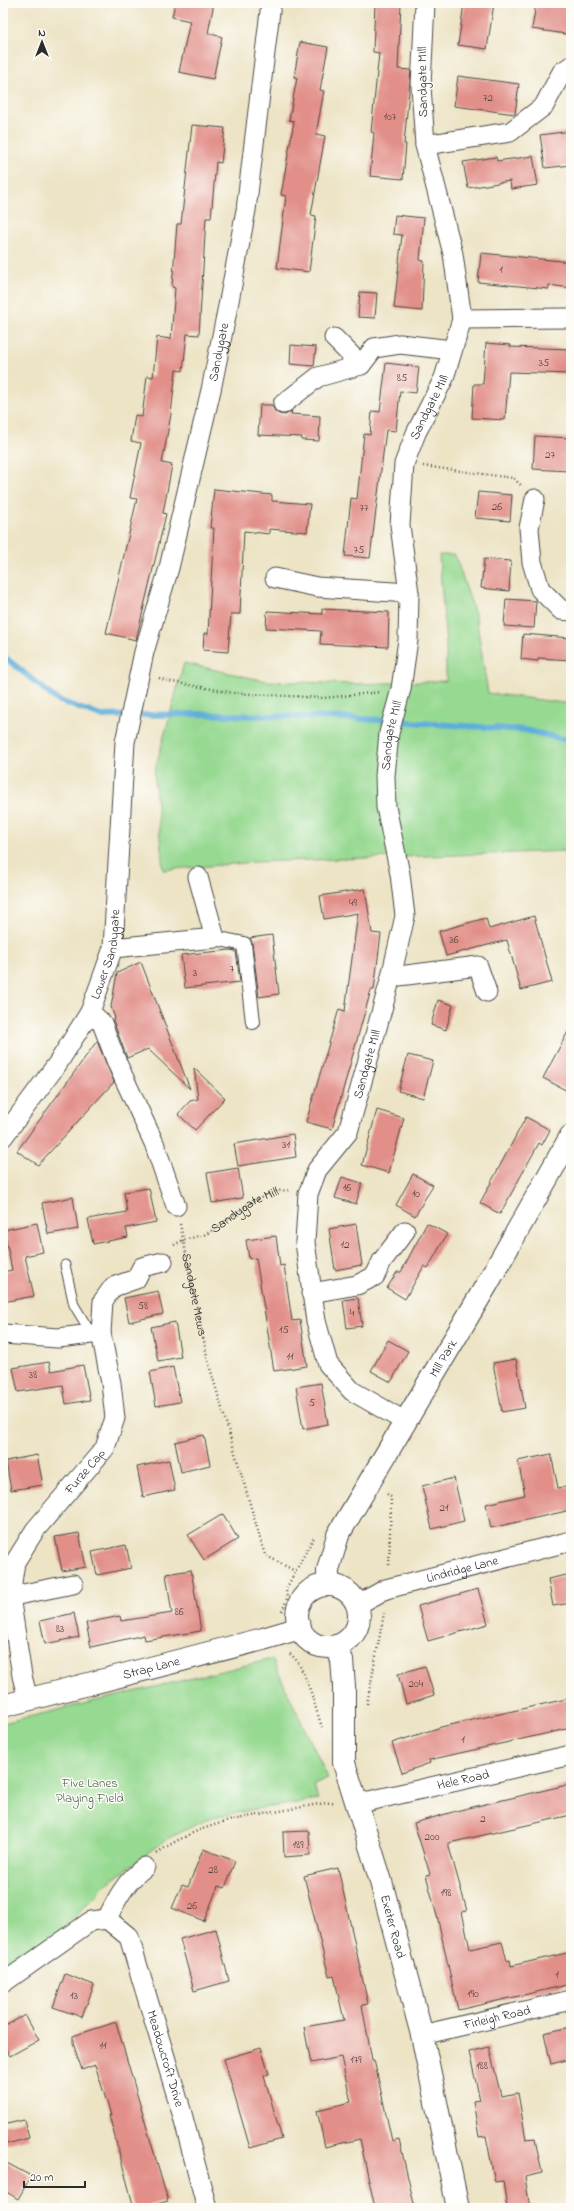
<svg xmlns="http://www.w3.org/2000/svg" width="574" height="2211" font-family="'Indie Flower',sans-serif">
<style>
.green{fill:#96d991;stroke:#60825e}
.lines{fill:none;stroke-linecap:round;stroke-linejoin:round}
.stream{stroke:#5faed9;stroke-width:6}
.building{fill:#e28f89}
.service-casing{stroke:#484742;stroke-width:11}
.pedestrian-casing{stroke:#484742;stroke-width:16}
.minor-casing{stroke:#484742;stroke-width:21}
.secondary-casing{stroke:#484742;stroke-width:24}
.path{stroke:#484742;stroke-width:2.5;stroke-dasharray:1 3;stroke-linecap:butt}
.service{stroke:#fff;stroke-width:9}
.pedestrian{stroke:#fff;stroke-width:14}
.minor{stroke:#fff;stroke-width:19}
.secondary{stroke:#fff;stroke-width:22}
.labels{text-anchor:middle;dominant-baseline:central;stroke-width:3;stroke-linejoin:round;paint-order:stroke}
.number-label{font-size:11px;fill:#594442}
.street-label{font-size:13px;fill:#2b2b2b;stroke:#fdfcf7}
.park-label{font-size:13px;fill:#4b5f4a;stroke:#fdfcf7}
</style>
<rect width="100%" height="100%" fill="#fdfcf7"/>
<filter id="ink" filterUnits="userSpaceOnUse"><feTurbulence type="fractalNoise" baseFrequency=".025" numOctaves="2"/><feDisplacementMap in="SourceGraphic" scale="8" xChannelSelector="R" yChannelSelector="G"/><feConvolveMatrix kernelMatrix="1 2 1 2 8 2 1 2 1" color-interpolation-filters="sRGB"/></filter>
<filter id="wash" filterUnits="userSpaceOnUse"><feTurbulence type="fractalNoise" baseFrequency=".012" numOctaves="4" result="noise"/><feDisplacementMap in="SourceGraphic" scale="16" xChannelSelector="R" yChannelSelector="G"/><feGaussianBlur stdDeviation="0.9" result="paint"/><feColorMatrix in="noise" values="0 0 0 0 0 0 0 0 0 0 0 0 0 0 0 0 0 1.4 0 .05"/><feComposite in="paint" operator="in"/></filter>
<g filter="url(#wash)">
<rect width="100%" height="100%" fill="#ede4c6"/>
<g class="green">
<path d="M439 555H455L476 617 488 693 571 704V851L256 862 163 870 154 773 184 663 266 681 356 684 446 681V645Z"/>
<path d="M272 1659 328 1778 314 1784 318 1800 255 1809 208 1819 169 1838 109 1882 54 1937 3 1968V1723Z"/>
</g>
<g class="lines">
<path class="stream" d="M3 659 6 658 57 700 101 716 193 714 350 718 525 730 571 741"/>
</g>
<g id="blocks">
<g class="building">
<path d="M175 3H214L208 33 222 37 213 79 179 72 190 21 172 17Z"/>
<path d="M375 3H401L398 69 411 70 404 144H406L403 179 370 176 374 133 371 132 379 53 373 52Z"/>
<path d="M464 3H494L487 49 458 45Z"/>
<path d="M536 3H570L566 34 532 29Z"/>
<path d="M300 42 328 47 320 90 324 91 316 134 325 136 311 215 316 216 309 272 277 268 286 196 281 195 294 121 289 120 297 78 294 77Z"/>
<path d="M458 76 519 84 515 114 454 106Z"/>
<path d="M192 125 225 128 221 163 216 162 211 218H206L199 335 187 334 183 371 176 370 171 414 162 463 172 465 163 513 166 514 136 640 106 633 137 499 130 498 141 443 131 441 135 415 142 417 147 376 153 377 157 337 171 339 175 288 172 287 177 224H181Z"/>
<path d="M571 131V165L545 168 540 135Z"/>
<path d="M533 156 538 185 511 189 510 181 468 188 463 162 496 157 497 161Z"/>
<path d="M395 215 424 218 420 260 424 261 422 311 394 308 402 235 393 234Z"/>
<path d="M481 253 571 262V288L549 285V289L478 282Z"/>
<path d="M360 292 377 293 375 318 358 317Z"/>
<path d="M486 343 511 345 510 347 571 349V374L509 372 505 420 472 418 474 384H483Z"/>
<path d="M291 345 316 347 314 366 290 364Z"/>
<path d="M386 363 419 367 416 393 400 391 396 431 386 430 370 558 345 556 351 498 357 499 364 434 370 435 372 411 380 412Z"/>
<path d="M260 405H272L275 411 279 414 285 415 292 411 291 414 320 416 319 441 301 440 302 437 258 435Z"/>
<path d="M535 436 570 438 568 471 533 469Z"/>
<path d="M214 489 272 495V501L310 504 307 532 269 529V534L244 531 240 614H231L228 652 203 650 204 633 208 634 214 528H210Z"/>
<path d="M478 492 512 495 510 521 475 518Z"/>
<path d="M484 559 511 561 509 591 481 588Z"/>
<path d="M506 599 536 601 534 628 504 626Z"/>
<path d="M322 609 389 612 388 647 320 644 321 631 266 628 267 611 322 614Z"/>
<path d="M523 634 571 638V660L538 658V661L521 659Z"/>
<path d="M365 889 372 933 381 934 374 990H371L332 1129 306 1122 339 1009 345 1011 358 913 324 919 320 896Z"/>
<path d="M534 916 552 982 521 990 507 940 446 956 439 931 486 918 489 929Z"/>
<path d="M272 935 279 994 259 997 252 943 250 938Z"/>
<path d="M230 950 236 951 240 982 185 988 181 955Z"/>
<path d="M141 962 149 983 190 1089 148 1049 127 1058 113 1020 115 1018 111 1007 117 973Z"/>
<path d="M438 1000 453 1005 446 1030 431 1025Z"/>
<path d="M571 1026V1093L543 1078Z"/>
<path d="M97 1041 114 1082 38 1165 17 1151Z"/>
<path d="M408 1055 433 1061 423 1098 398 1091Z"/>
<path d="M194 1068 225 1098 195 1130 178 1114 190 1101 198 1099Z"/>
<path d="M377 1110 404 1118 389 1173 362 1165Z"/>
<path d="M526 1117 550 1130 542 1145 539 1143 500 1214 480 1203Z"/>
<path d="M293 1134 296 1157 238 1166 234 1144Z"/>
<path d="M238 1168 243 1198 212 1203 207 1173Z"/>
<path d="M413 1174 433 1185 415 1216 396 1205Z"/>
<path d="M342 1177 362 1183 356 1204 335 1198Z"/>
<path d="M149 1188 156 1222 126 1228 128 1237 93 1244 88 1219 127 1212 124 1192Z"/>
<path d="M73 1197 78 1229 48 1234 42 1203Z"/>
<path d="M37 1223 43 1252 25 1256 34 1296 3 1302V1272L12 1270 4 1230Z"/>
<path d="M427 1223 447 1234 428 1268 424 1266 405 1299 387 1288 397 1272H401Z"/>
<path d="M356 1224 362 1265 335 1270 329 1229Z"/>
<path d="M276 1236 280 1266 284 1265 292 1321 300 1320 307 1366 274 1371 256 1258 249 1259 246 1240Z"/>
<path d="M158 1291 163 1314 129 1322 124 1298Z"/>
<path d="M358 1298 362 1326 347 1328 343 1300Z"/>
<path d="M175 1322 181 1357 158 1361 151 1327Z"/>
<path d="M388 1340 408 1351 391 1382 371 1371Z"/>
<path d="M516 1359 525 1408 502 1412 493 1363Z"/>
<path d="M49 1362 51 1371 83 1365 90 1400 66 1404 63 1385 18 1392 13 1368Z"/>
<path d="M173 1367 180 1402 156 1406 150 1372Z"/>
<path d="M321 1383 328 1424 303 1429 296 1387Z"/>
<path d="M204 1435 210 1465 181 1472 175 1442Z"/>
<path d="M551 1454 558 1488 571 1486V1510L491 1528 486 1504 525 1495 518 1461Z"/>
<path d="M37 1455 43 1485 11 1490 6 1461Z"/>
<path d="M169 1460 175 1490 143 1497 137 1467Z"/>
<path d="M454 1478 464 1521 432 1529 422 1486Z"/>
<path d="M223 1514 238 1539 204 1560 188 1535Z"/>
<path d="M79 1533 86 1567 62 1571 55 1537Z"/>
<path d="M126 1545 131 1568 97 1575 92 1552Z"/>
<path d="M191 1570 201 1631 145 1640 144 1635 91 1647 86 1623 120 1616 121 1621 172 1613 166 1574Z"/>
<path d="M571 1574V1603L553 1606 548 1579Z"/>
<path d="M478 1589 488 1624 428 1641 418 1606Z"/>
<path d="M74 1613 79 1637 45 1644 40 1621Z"/>
<path d="M425 1666 434 1695 406 1704 398 1674Z"/>
<path d="M571 1698V1728L429 1760 430 1763 402 1773 392 1743 441 1727Z"/>
<path d="M571 1784V1815L449 1843V1847L467 1911 462 1912 470 1949 502 1942 507 1961 510 1960 511 1966 571 1952V1984L458 2010 438 1920 426 1875 430 1874 414 1823 460 1810Z"/>
<path d="M309 1831 310 1855 284 1857 283 1832Z"/>
<path d="M203 1849 235 1861 225 1888 218 1886 204 1921 172 1908 182 1885 188 1887Z"/>
<path d="M338 1868 368 2004 362 2005 372 2060H374L392 2141 399 2139 415 2208H375L360 2139 325 2147 317 2110 351 2102 341 2057 311 2063 304 2027 344 2020 334 1976 329 1977 304 1876Z"/>
<path d="M216 1929 229 1981 194 1991 180 1939Z"/>
<path d="M65 1974 94 1985 82 2017 53 2007Z"/>
<path d="M25 2015 39 2040 10 2056 3 2044V2027Z"/>
<path d="M116 2022 168 2201 143 2208H134L109 2115H111L95 2065 82 2070 73 2043V2036Z"/>
<path d="M571 2027V2059L551 2064 544 2033Z"/>
<path d="M489 2047 501 2096 518 2093 526 2139 535 2138 542 2173 525 2177 530 2208H507L503 2181 495 2182 486 2136 479 2137 473 2101 480 2100 469 2052Z"/>
<path d="M261 2048 269 2074 264 2076 282 2139 250 2148 224 2059Z"/>
<path d="M24 2120 29 2138 3 2145V2125Z"/>
<path d="M3 2161 31 2176 18 2199 3 2190Z"/>
</g>
</g>
</g>
<g filter="url(#ink)">
<use href="#blocks" fill-opacity="0" stroke="#484742" stroke-width="1"/>
<g class="lines">
<g class="service-casing">
<path id="service" d="M65 1265 74 1305 91 1333"/>
</g>
<g class="pedestrian-casing">
<path id="pedestrian" d="M215 938 244 944 253 1022"/>
</g>
<g class="minor-casing">
<g id="minor">
<path d="M425 145 510 132 544 106 562 72 571 66"/>
<path d="M462 319 571 318"/>
<path d="M334 338 361 365"/>
<path d="M283 404 318 377 361 365 374 348 400 344 452 350"/>
<path d="M535 499 529 528 532 562 540 589 561 610 571 611"/>
<path d="M275 578 317 587 409 593"/>
<path d="M113 948 215 938 198 877"/>
<path d="M391 977 478 966 487 992"/>
<path d="M90 1012 102 1023 117 1063 154 1143 176 1206"/>
<path id="s3" d="M3 1137 58 1063 90 1012 113 948 125 742 144 652 169 568 211 390 229 301 246 210 271 3"/>
<path d="M311 1293 357 1285 375 1276 382 1261 405 1231"/>
<path d="M3 1334 58 1338 101 1333"/>
<path id="s4" d="M406 1422 352 1391 328 1364 316 1321 305 1242 308 1194 317 1170 348 1132 391 977 405 916 400 874 386 807 385 776 389 733 401 689 408 640 409 593 400 525 404 464 416 433 444 378 462 319 453 254 425 145 421 86 425 3"/>
<path d="M3 1598 73 1584"/>
<path id="s5" d="M357 1605 386 1589 571 1541"/>
<path id="s6" d="M28 1699 22 1676 10 1596 15 1562 35 1530 105 1448 115 1418 111 1383 101 1333 103 1301 113 1287 136 1279 142 1267 163 1262"/>
<path id="s7" d="M356 1804 571 1755"/>
<path d="M107 1919C117 1898 126 1881 145 1867"/>
<path id="s8" d="M3 1983 91 1921 107 1919 129 1937 181 2110 207 2208"/>
<path id="s9" d="M422 2035 571 2000"/>
</g>
</g>
<g class="secondary-casing">
<g id="secondary">
<path id="s10" d="M328 1585V1570L338 1535 486 1286 571 1136"/>
<circle cx="328" cy="1616" r="31"/>
<path id="s11" d="M336 1646 342 1660 344 1686V1763L380 1878 422 2035 458 2208"/>
<path id="s12" d="M3 1706 263 1639 300 1628"/>
</g>
</g>
<g class="path">
<path d="M423 466 513 478 522 486"/>
<path d="M159 678 167 681 234 693 324 698 380 692"/>
<path id="s1" d="M180 1224 208 1361 265 1555 295 1571"/>
<path id="s2" d="M174 1245 183 1240 207 1234 253 1201 277 1191 290 1190"/>
<path d="M387 1494 391 1497 389 1568"/>
<path d="M282 1611 287 1599 286 1589 314 1537"/>
<path d="M290 1654C305 1664 315 1708 322 1727"/>
<path d="M367 1704 384 1613"/>
<path d="M157 1853C200 1824 230 1820 280 1811 298 1808 316 1804 335 1802"/>
</g>
<use href="#service" class="service"/>
<use href="#pedestrian" class="pedestrian"/>
<use href="#minor" class="minor"/>
<use href="#secondary" class="secondary"/>
</g>
</g>
<g class="labels">
<g class="number-label">
<text x="488" y="98">72</text>
<text x="390" y="117">107</text>
<text x="501" y="270">1</text>
<text x="544" y="363">35</text>
<text x="402" y="378">85</text>
<text x="550" y="455">27</text>
<text x="497" y="507">26</text>
<text x="364" y="508">77</text>
<text x="359" y="550">75</text>
<text x="353" y="903">49</text>
<text x="454" y="940">36</text>
<text x="232" y="969">7</text>
<text x="195" y="973">3</text>
<text x="286" y="1145">31</text>
<text x="347" y="1188">16</text>
<text x="416" y="1194">10</text>
<text x="345" y="1245">12</text>
<text x="143" y="1306">58</text>
<text x="352" y="1313">4</text>
<text x="284" y="1330">15</text>
<text x="290" y="1357">11</text>
<text x="33" y="1375">38</text>
<text x="312" y="1403">5</text>
<text x="444" y="1508">21</text>
<text x="179" y="1612">86</text>
<text x="60" y="1629">83</text>
<text x="416" y="1684">204</text>
<text x="463" y="1740">1</text>
<text x="483" y="1819">2</text>
<text x="432" y="1837">200</text>
<text x="298" y="1845">189</text>
<text x="213" y="1870">28</text>
<text x="446" y="1893">198</text>
<text x="192" y="1906">26</text>
<text x="557" y="1975">1</text>
<text x="473" y="1994">190</text>
<text x="74" y="1996">13</text>
<text x="103" y="2046">11</text>
<text x="356" y="2060">179</text>
<text x="482" y="2066">188</text>
</g>
<g class="street-label">
<text transform="translate(423 82) rotate(-91)">Sandgate MIll</text>
<text stroke="none"><textPath href="#s3" startOffset="828">Sandygate</textPath></text>
<text stroke="none"><textPath href="#s4" startOffset="1088">Sandgate MIll</textPath></text>
<text stroke="none"><textPath href="#s4" startOffset="752">Sandgate MIll</textPath></text>
<text stroke="none"><textPath href="#s3" startOffset="213">Lower Sandygate</textPath></text>
<text stroke="none"><textPath href="#s4" startOffset="416">Sandgate MIll</textPath></text>
<text stroke="none"><textPath href="#s2" startOffset="80">Sandygate Mill</textPath></text>
<text stroke="none"><textPath href="#s1" startOffset="72">Sandgate Mews</textPath></text>
<text stroke="none"><textPath href="#s10" startOffset="257">Mill Park</textPath></text>
<text stroke="none"><textPath href="#s6" startOffset="254">Furze Cap</textPath></text>
<text stroke="none"><textPath href="#s5" startOffset="112">Lindridge Lane</textPath></text>
<text stroke="none"><textPath href="#s12" startOffset="153">Strap Lane</textPath></text>
<text stroke="none"><textPath href="#s7" startOffset="110">Hele Road</textPath></text>
<text stroke="none"><textPath href="#s11" startOffset="289">Exeter Road</textPath></text>
<text stroke="none"><textPath href="#s9" startOffset="77">Firleigh Road</textPath></text>
<text stroke="none"><textPath href="#s8" startOffset="279">Meadowcroft Drive</textPath></text>
</g>
<g class="park-label">
<text x="90" y="1783">Five Lanes<tspan x="90" dy="15">Playing FIeld</tspan></text>
</g>
</g>
<rect width="574" height="2211" fill="none" stroke="#fdfcf7" stroke-width="16"/>
<g transform="translate(42 42)" stroke="#fdfcf7" stroke-width="3" paint-order="stroke">
<path d="M0-3L7 15L0 10L-7 15Z" fill="#2b2b2b"/>
<text y="-6" font-size="11" font-weight="bold" text-anchor="middle" fill="#2b2b2b">N</text>
</g>
<path d="M24 2181v6h61v-6" fill="none" stroke="#2b2b2b" stroke-width="2"/>
<text x="30" y="2181" font-size="12" fill="#2b2b2b" stroke="#fdfcf7" stroke-width="3" paint-order="stroke">20 m</text>
</svg>
